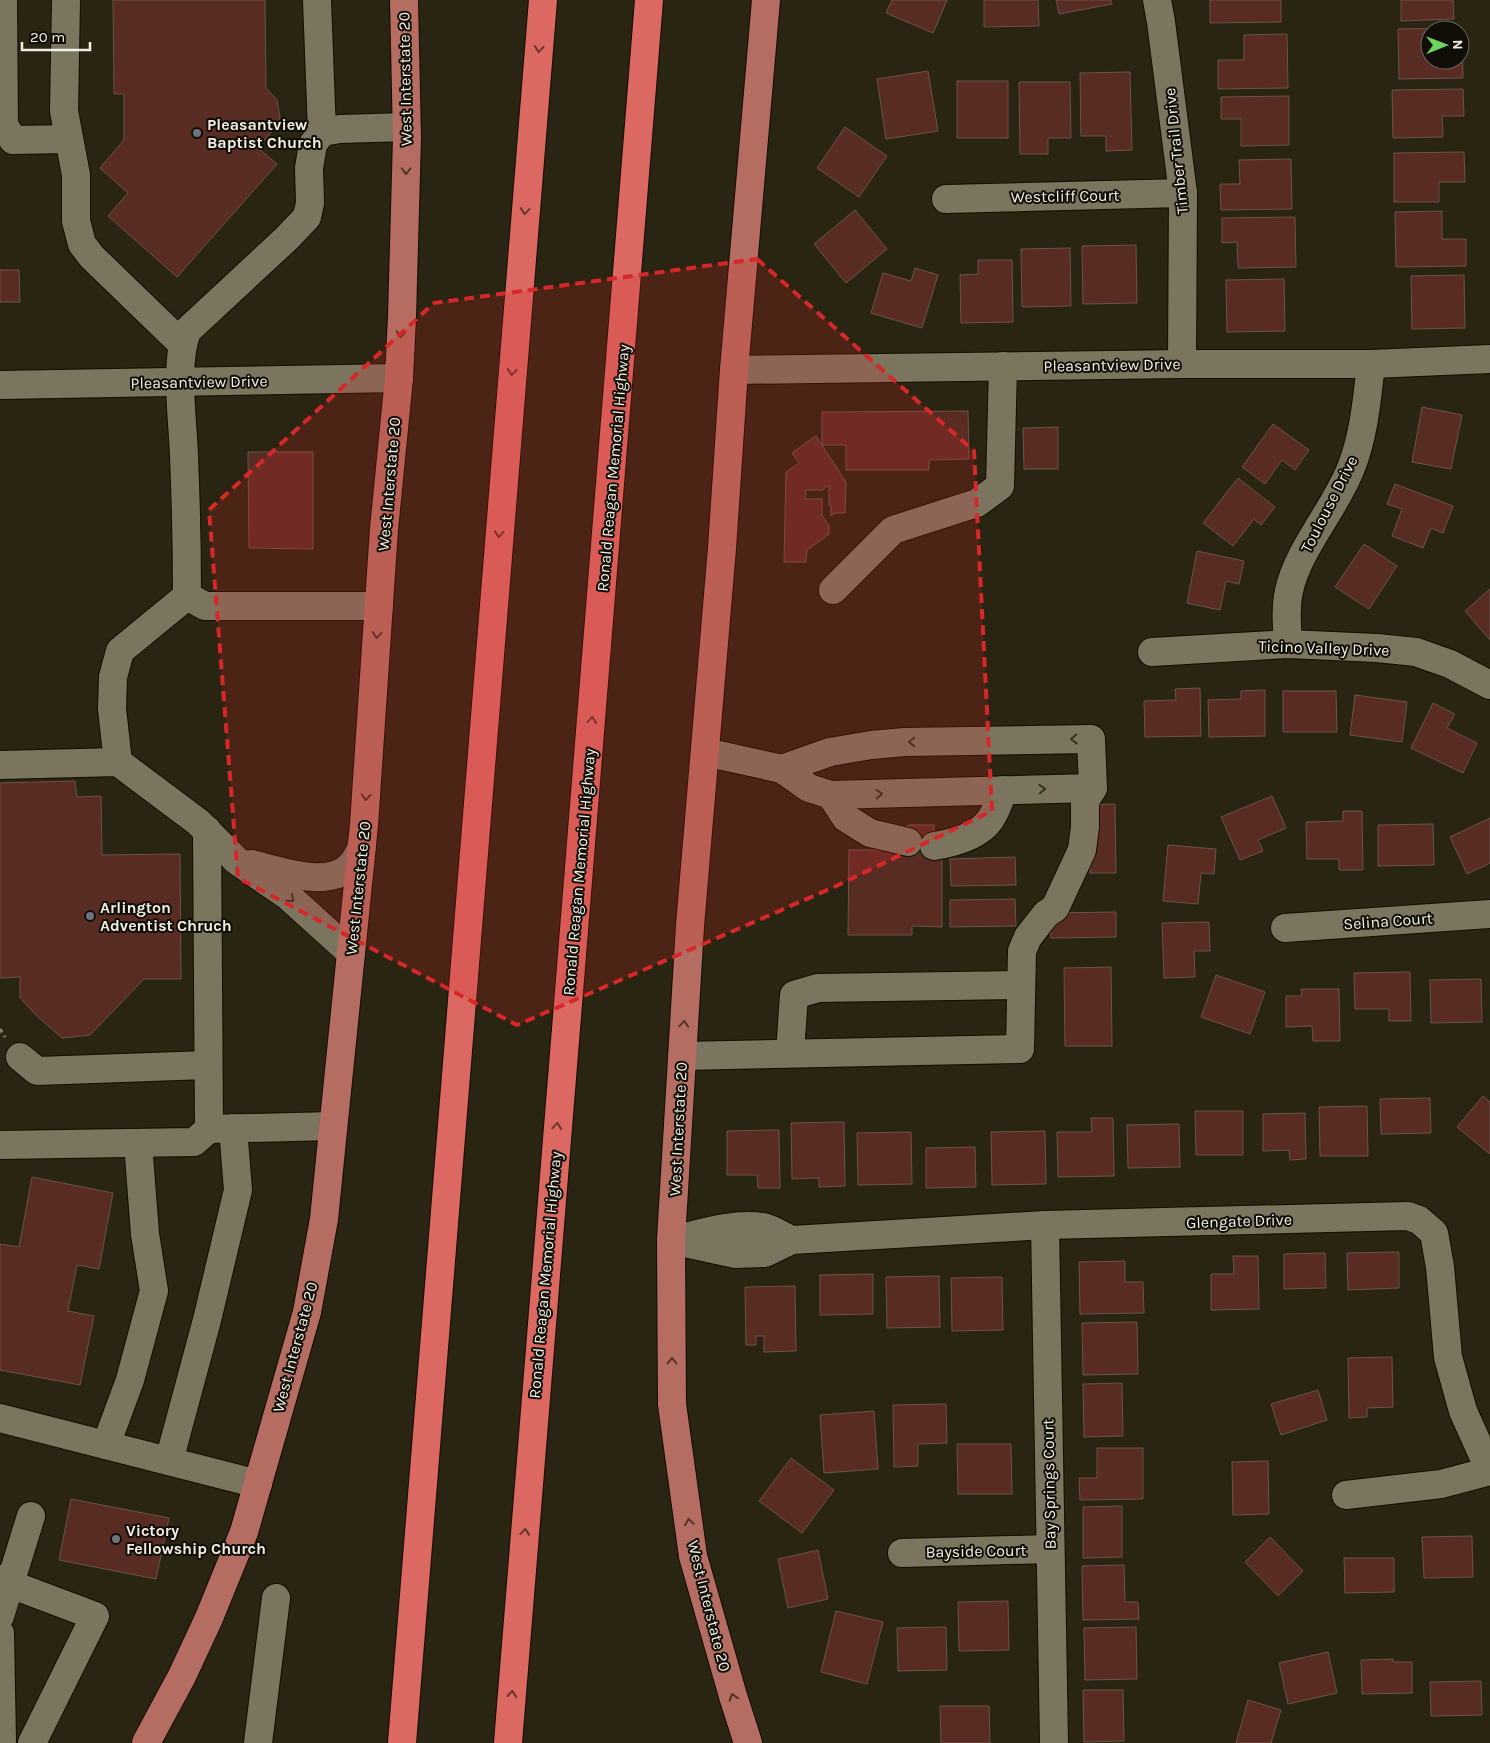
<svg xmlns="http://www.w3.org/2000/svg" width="1490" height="1743" font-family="Karla,sans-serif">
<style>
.building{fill:#582c23;stroke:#6a534e;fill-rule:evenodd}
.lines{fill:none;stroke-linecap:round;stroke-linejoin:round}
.minor-casing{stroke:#130d00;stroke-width:30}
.major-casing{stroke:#130d00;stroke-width:30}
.highway-casing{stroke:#130d00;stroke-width:30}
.path{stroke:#888374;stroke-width:3;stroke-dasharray:4 4;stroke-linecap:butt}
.minor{stroke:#7b7560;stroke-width:28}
.major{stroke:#b56d61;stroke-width:28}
.highway{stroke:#db6861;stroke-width:28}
.oneway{stroke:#6b362f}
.oneway2{stroke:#52342a}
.oneway3{stroke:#353226}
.marked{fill:#d62828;fill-opacity:0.2;stroke:#d62828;stroke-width:4;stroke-dasharray:10 6;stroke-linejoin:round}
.worship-dot{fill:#6b7280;stroke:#100e06;stroke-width:2}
.labels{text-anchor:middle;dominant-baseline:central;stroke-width:4;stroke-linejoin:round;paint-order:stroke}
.street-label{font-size:16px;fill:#f2eee3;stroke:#100e06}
.poi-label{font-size:16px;font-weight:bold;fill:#f2eee3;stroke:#100e06;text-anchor:start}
</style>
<rect width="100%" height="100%" fill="#2a2412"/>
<g class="building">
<path d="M113 0H265L266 88 277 100 280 117 277 125 258 148 277 164 177 277 108 216 128 193 100 168 124 140V94H114Z"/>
<path d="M892 0H947L933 33 886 13Z"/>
<path d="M984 0H1038L1039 26 984 27Z"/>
<path d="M1056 0H1111L1112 4 1059 14Z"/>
<path d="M1210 0H1281V22L1210 23Z"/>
<path d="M1401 0H1453L1454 19 1401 21Z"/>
<path d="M1462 28 1463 78 1399 79 1398 29ZM1430 30H1460V60H1430Z"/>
<path d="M1287 34 1288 88 1218 89V60H1244V35Z"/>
<path d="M928 71 938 131 886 139 877 79Z"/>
<path d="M1130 72 1132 150 1106 151V136H1081L1080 73Z"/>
<rect x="957" y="81" width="51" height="57"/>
<path d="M1019 82H1070L1071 138H1048V154H1020Z"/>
<path d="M1463 89 1464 116H1442L1443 137 1393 138 1392 90Z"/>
<path d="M1289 96V145L1241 146V119H1221V97Z"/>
<path d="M845 127 887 156 859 197 817 168Z"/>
<path d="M1464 152 1465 182H1439V202H1394V153Z"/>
<path d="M1291 159 1292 209 1221 210 1220 184H1240L1239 160Z"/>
<path d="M855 210 887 249 846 283 814 244Z"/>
<path d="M1442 211V239H1466V266L1396 267 1395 212Z"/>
<path d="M1295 217 1296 267 1238 268 1237 242 1222 243V218Z"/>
<path d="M1136 245 1137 303 1083 304 1082 246Z"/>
<path d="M1070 248 1071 306 1022 307 1021 249Z"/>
<path d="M978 260H1012L1013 322 961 323 960 275 978 274Z"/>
<path d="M915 268 938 275 922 328 871 313 883 273 911 281Z"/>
<path d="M0 270H19L20 302H0Z"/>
<path d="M1464 275 1465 328 1412 329 1411 276Z"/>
<path d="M1284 279 1285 331 1227 332 1226 280Z"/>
<path d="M1422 407 1462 415 1451 469 1412 462Z"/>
<path d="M968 411 969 459 929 460V470H846V445H822V412Z"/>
<path d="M1273 424 1309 450 1295 470 1282 460 1265 484 1242 467Z"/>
<path d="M1058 427V469H1024L1023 428Z"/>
<path d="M816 436 846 482 845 513H836L831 516V505H829V485L822 490H806L805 499H822V515L829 526V534L807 550 806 562H784L786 472 799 463 792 453Z"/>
<path d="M248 452H313V549L249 548Z"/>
<path d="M1238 478 1275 507 1261 525 1254 519 1233 546 1203 523Z"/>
<path d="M1395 484 1453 506 1443 533 1431 528 1423 548 1392 536 1402 509 1387 504Z"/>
<path d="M1364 544 1397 566 1369 609 1335 587Z"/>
<path d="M1197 551 1244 561 1239 584 1226 581 1220 610 1187 603Z"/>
<path d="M1490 589V640L1465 611Z"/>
<path d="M1200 688 1201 736 1145 737 1144 701 1176 700 1175 689Z"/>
<path d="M1265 690V736L1209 737 1208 700 1241 699V691Z"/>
<path d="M1283 691H1336L1337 732H1283Z"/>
<path d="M1355 695 1407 702 1402 742 1350 735Z"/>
<path d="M1433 703 1455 714 1447 728 1477 743 1463 773 1411 748Z"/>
<path d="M75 781 77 797 101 796 102 855 180 854 181 979H144L90 1035 62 1038 38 1017 20 998V977L0 978V783Z"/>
<path d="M1272 796 1286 828 1258 840 1263 851 1240 860 1221 817Z"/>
<path d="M1115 804 1116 873H1090L1089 805Z"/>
<path d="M1343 811H1362L1363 870H1339V859H1307L1306 822 1343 821Z"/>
<path d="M1490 818V863L1467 874 1450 837Z"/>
<path d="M1433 824 1434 865 1378 866V825Z"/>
<path d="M908 825H934V859H942V927L912 926V935H848L849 850H908Z"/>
<path d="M1168 845 1216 849 1214 874 1201 873 1198 904 1163 901Z"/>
<path d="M1015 857 1016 885 951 886 950 859Z"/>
<path d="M1015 899 1016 926 950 927V900Z"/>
<path d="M1116 912V937L1051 938 1050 913Z"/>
<path d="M1209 922 1210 951H1194L1195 977 1164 978 1162 923Z"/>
<path d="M1111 967 1112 1046H1065L1064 968Z"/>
<path d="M1410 972 1411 1021H1389V1009H1355L1354 973Z"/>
<path d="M1216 975 1265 992 1250 1034 1201 1017Z"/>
<path d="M1481 979 1482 1022 1431 1023 1430 980Z"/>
<path d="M1301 989H1339L1340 1041H1313L1312 1026 1286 1027V996H1302Z"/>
<path d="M1483 1096 1490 1102V1154L1457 1127Z"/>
<path d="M1430 1098 1431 1133 1381 1134 1380 1099Z"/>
<path d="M1367 1106 1368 1156H1320L1319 1107Z"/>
<path d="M1195 1111H1243V1155H1196Z"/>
<path d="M1305 1113 1306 1159 1290 1160 1289 1150 1263 1151V1114Z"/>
<path d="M1091 1118H1113L1114 1176 1058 1177 1057 1132H1092Z"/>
<path d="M844 1122 845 1186 819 1187V1178L792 1179 791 1123Z"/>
<path d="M1179 1124 1180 1167 1128 1168 1127 1125Z"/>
<path d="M779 1130 780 1188H758L757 1175H727V1131Z"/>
<path d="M1045 1131 1046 1184 992 1185 991 1132Z"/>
<path d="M911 1132 912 1184 858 1185 857 1133Z"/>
<path d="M975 1147 976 1187 926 1188V1148Z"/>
<path d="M32 1177 113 1193 99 1269 77 1265 68 1311 94 1316 80 1385 0 1370V1244L19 1247Z"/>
<path d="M1399 1252V1288L1348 1290 1347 1253Z"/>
<path d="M1325 1253 1326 1288 1284 1289V1254Z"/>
<path d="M1233 1256H1258L1259 1309 1211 1310V1274H1234Z"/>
<path d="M1125 1261V1282H1143L1144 1313 1080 1314 1079 1262Z"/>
<path d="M873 1274V1314L820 1315V1275Z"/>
<path d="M939 1276 940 1327 887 1328 886 1277Z"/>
<path d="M1002 1277 1003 1330 952 1331 951 1278Z"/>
<path d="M795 1286 796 1351 764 1352V1336H756V1345H746L745 1287Z"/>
<path d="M1137 1322 1138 1374 1083 1375 1082 1323Z"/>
<path d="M1392 1357 1393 1407 1367 1408V1417L1349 1418 1348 1358Z"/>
<path d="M1122 1383 1123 1436 1084 1437 1083 1384Z"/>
<path d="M1318 1390 1327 1420 1281 1435 1271 1404Z"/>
<path d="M946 1404 947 1443 918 1444V1466L894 1467 893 1405Z"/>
<path d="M874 1411 878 1469 824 1473 820 1415Z"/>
<path d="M957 1444H1011L1012 1494H958Z"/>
<path d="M1097 1448H1143V1499L1080 1500 1079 1478H1097Z"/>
<path d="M791 1458 834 1490 802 1533 759 1501Z"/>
<path d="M1268 1461 1269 1514 1233 1515 1232 1462Z"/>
<path d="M71 1499 169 1518 156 1579 59 1560Z"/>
<path d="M1122 1506V1557L1083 1558V1507Z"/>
<path d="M1472 1536 1473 1577 1424 1578 1422 1537Z"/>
<path d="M1270 1537 1303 1571 1278 1596 1245 1562Z"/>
<path d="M818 1550 828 1599 788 1608 778 1559Z"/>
<path d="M1344 1558H1394V1592L1345 1593Z"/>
<path d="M1124 1565 1125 1602H1138L1139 1619 1083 1620 1082 1566Z"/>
<path d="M1008 1601 1009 1650 959 1651 958 1602Z"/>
<path d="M836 1611 883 1622 867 1684 821 1672Z"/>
<path d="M946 1627 947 1670 898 1671 897 1628Z"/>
<path d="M1136 1627 1137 1679 1085 1680 1084 1628Z"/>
<path d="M1328 1652 1337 1693 1288 1704 1279 1663Z"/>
<path d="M1393 1659V1662H1412V1693L1362 1694 1361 1660Z"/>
<path d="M1481 1681 1482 1715 1431 1716 1430 1682Z"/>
<path d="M1083 1690H1123L1124 1741 1084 1742Z"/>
<path d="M1248 1700 1281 1710 1271 1743H1236Z"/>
<path d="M940 1706H989L990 1743H941Z"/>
</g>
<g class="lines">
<g class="minor-casing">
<g id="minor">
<path d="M3 0 4 125 13 140 69 139"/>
<path d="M66 0 64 111 76 175V221L82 244 92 257 182 344"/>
<path d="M317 0 322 132"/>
<path d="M1157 0 1161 22 1183 193 1182 364"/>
<path d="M946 199 1183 193"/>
<path d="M734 370 1182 364H1371L1490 359"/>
<path d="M0 385 399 378"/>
<path d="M833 590 893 530 977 503 1000 486 1003 366"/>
<path d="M379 606H205L187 596C187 549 186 503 184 457 183 420 174 364 187 331L287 238 307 217 310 203 309 168 313 144 322 132 340 129 406 127"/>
<path d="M1288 644C1287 626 1285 608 1289 591 1298 549 1335 509 1351 468 1364 435 1367 399 1371 364"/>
<path d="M1152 652 1288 644 1377 648 1416 652 1450 664 1490 685"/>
<path d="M705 752 782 769 809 788 831 795 1093 788"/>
<path d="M118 762 112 709 113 677 120 651 187 596"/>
<path d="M0 765 118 762 198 822 237 861 288 896 351 953"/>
<path d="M831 795 846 818 870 833 908 842"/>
<path d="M207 830 209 1129 333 1126"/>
<path d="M934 846C953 843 978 837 990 820 996 811 1000 800 1003 790"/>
<path d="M251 864C278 870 325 888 348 868 355 862 359 854 362 846"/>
<path d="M1285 928 1490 914"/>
<path d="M790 1053 794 995 818 988 1021 985"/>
<path d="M682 1056 1020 1049 1022 951 1028 937 1046 914 1055 908 1082 850 1085 827V801L1093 788 1091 739 905 742 871 745 830 752 782 769"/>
<path d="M20 1057 37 1071 208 1065"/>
<path d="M0 1145 194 1142 209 1129"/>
<path d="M1045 1225 1054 1743"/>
<path d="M677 1239C705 1232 734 1223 763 1227 772 1229 783 1236 792 1240"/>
<path d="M671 1240 736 1254 765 1253 792 1240 1045 1225 1408 1216 1419 1220 1434 1233 1440 1267 1448 1357 1463 1411 1490 1471"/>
<path d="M0 1418 258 1484"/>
<path d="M106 1445 130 1380 154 1291 145 1234 138 1143"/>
<path d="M169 1461 207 1320 238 1190 233 1128"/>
<path d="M1346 1495 1441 1484 1490 1471"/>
<path d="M902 1553 1050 1549"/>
<path d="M0 1579 10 1584 95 1616 32 1743"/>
<path d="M0 1616 31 1516"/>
<path d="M0 1633 2 1743"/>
<path d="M258 1743 276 1598"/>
</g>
</g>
<g class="major-casing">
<g id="major">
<path d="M146 1743 182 1676 209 1618 244 1532 307 1312 324 1219 364 825 384 529 399 378 402 317 407 138 404 0"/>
<path d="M748 1743 733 1696 693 1556 672 1404 671 1240 690 926 722 548 734 370 766 0"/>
</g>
</g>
<g class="highway-casing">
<g id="highway">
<path d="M402 1743 543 0"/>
<path d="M508 1743C554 1162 604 581 649 0"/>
</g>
</g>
<path class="path" d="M0 1029 5 1037"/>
<use href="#minor" class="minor"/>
<use href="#major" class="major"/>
<use href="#highway" class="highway"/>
</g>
<defs><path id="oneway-chevron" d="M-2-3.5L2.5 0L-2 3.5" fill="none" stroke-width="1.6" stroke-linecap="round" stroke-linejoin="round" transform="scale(1.25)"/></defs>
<g class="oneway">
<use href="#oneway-chevron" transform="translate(539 49) rotate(95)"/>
<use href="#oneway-chevron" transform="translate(525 211) rotate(95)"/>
<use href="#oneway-chevron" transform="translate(512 372) rotate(95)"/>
<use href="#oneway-chevron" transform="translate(499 534) rotate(95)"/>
<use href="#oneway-chevron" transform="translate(592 720) rotate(-85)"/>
<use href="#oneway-chevron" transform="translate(557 1126) rotate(-85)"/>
<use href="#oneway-chevron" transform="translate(525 1532) rotate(-85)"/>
<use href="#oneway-chevron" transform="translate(512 1694) rotate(-85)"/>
</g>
<g class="oneway2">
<use href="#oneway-chevron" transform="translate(406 171) rotate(91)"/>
<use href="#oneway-chevron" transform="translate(401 334) rotate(94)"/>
<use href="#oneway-chevron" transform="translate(377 635) rotate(94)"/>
<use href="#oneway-chevron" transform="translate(366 797) rotate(94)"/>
<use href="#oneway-chevron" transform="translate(684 1024) rotate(-86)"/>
<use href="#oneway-chevron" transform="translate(672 1361) rotate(-90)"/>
<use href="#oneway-chevron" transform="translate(689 1522) rotate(-98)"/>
<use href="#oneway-chevron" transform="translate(733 1697) rotate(-107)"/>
</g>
<g class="oneway3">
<use href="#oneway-chevron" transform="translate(1074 739) rotate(179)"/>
<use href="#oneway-chevron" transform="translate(912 742) rotate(179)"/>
<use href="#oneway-chevron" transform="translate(1042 789) rotate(-2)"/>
<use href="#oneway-chevron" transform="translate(879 794) rotate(-2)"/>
<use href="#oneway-chevron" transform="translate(291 899) rotate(41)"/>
</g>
<path class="marked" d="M757 259 974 451 992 811 832 888 517 1025 238 878 209 510 434 303Z"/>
<g class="worship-dot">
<circle cx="197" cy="133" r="5"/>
<circle cx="90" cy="916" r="5"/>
<circle cx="116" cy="1539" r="5"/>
</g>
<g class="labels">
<g class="street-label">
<text transform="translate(405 79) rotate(-91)">West Interstate 20</text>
<text transform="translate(1176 151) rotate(-96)">Timber Trail Drive</text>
<text transform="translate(1065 196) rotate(-1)">Westcliff Court</text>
<text transform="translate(1112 365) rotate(-1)">Pleasantview Drive</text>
<text transform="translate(199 382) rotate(-1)">Pleasantview Drive</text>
<text transform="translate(613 468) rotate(-85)">Ronald Reagan Memorial Highway</text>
<text transform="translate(389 484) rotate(-85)">West Interstate 20</text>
<text transform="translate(1329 504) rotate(-63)">Toulouse Drive</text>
<text transform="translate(1324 648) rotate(2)">Ticino Valley Drive</text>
<text transform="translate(579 872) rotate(-85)">Ronald Reagan Memorial Highway</text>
<text transform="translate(358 888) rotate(-84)">West Interstate 20</text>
<text transform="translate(1388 921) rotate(-4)">Selina Court</text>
<text transform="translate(678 1129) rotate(-87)">West Interstate 20</text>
<text transform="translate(1239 1221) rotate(-2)">Glengate Drive</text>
<text transform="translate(545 1275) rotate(-85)">Ronald Reagan Memorial Highway</text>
<text transform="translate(295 1347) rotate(-75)">West Interstate 20</text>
<text transform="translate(1049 1484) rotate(-91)">Bay Springs Court</text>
<text transform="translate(976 1551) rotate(-1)">Bayside Court</text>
<text transform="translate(709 1606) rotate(76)">West Interstate 20</text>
</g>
<g class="poi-label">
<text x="207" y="124">Pleasantview<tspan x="207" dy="18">Baptist Church</tspan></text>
<text x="100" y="907">Arlington<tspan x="100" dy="18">Adventist Chruch</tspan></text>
<text x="126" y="1530">Victory<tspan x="126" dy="18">Fellowship Church</tspan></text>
</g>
</g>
<g transform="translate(1445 45) rotate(89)"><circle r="24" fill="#100e06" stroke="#6a685e"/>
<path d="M0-4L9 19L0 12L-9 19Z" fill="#6dd361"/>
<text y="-8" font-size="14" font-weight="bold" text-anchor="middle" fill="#f2eee3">N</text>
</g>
<path d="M22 42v8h68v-8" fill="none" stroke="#f2eee3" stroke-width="2.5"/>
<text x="30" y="42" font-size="15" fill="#f2eee3" stroke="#100e06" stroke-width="4" paint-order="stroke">20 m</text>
</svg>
